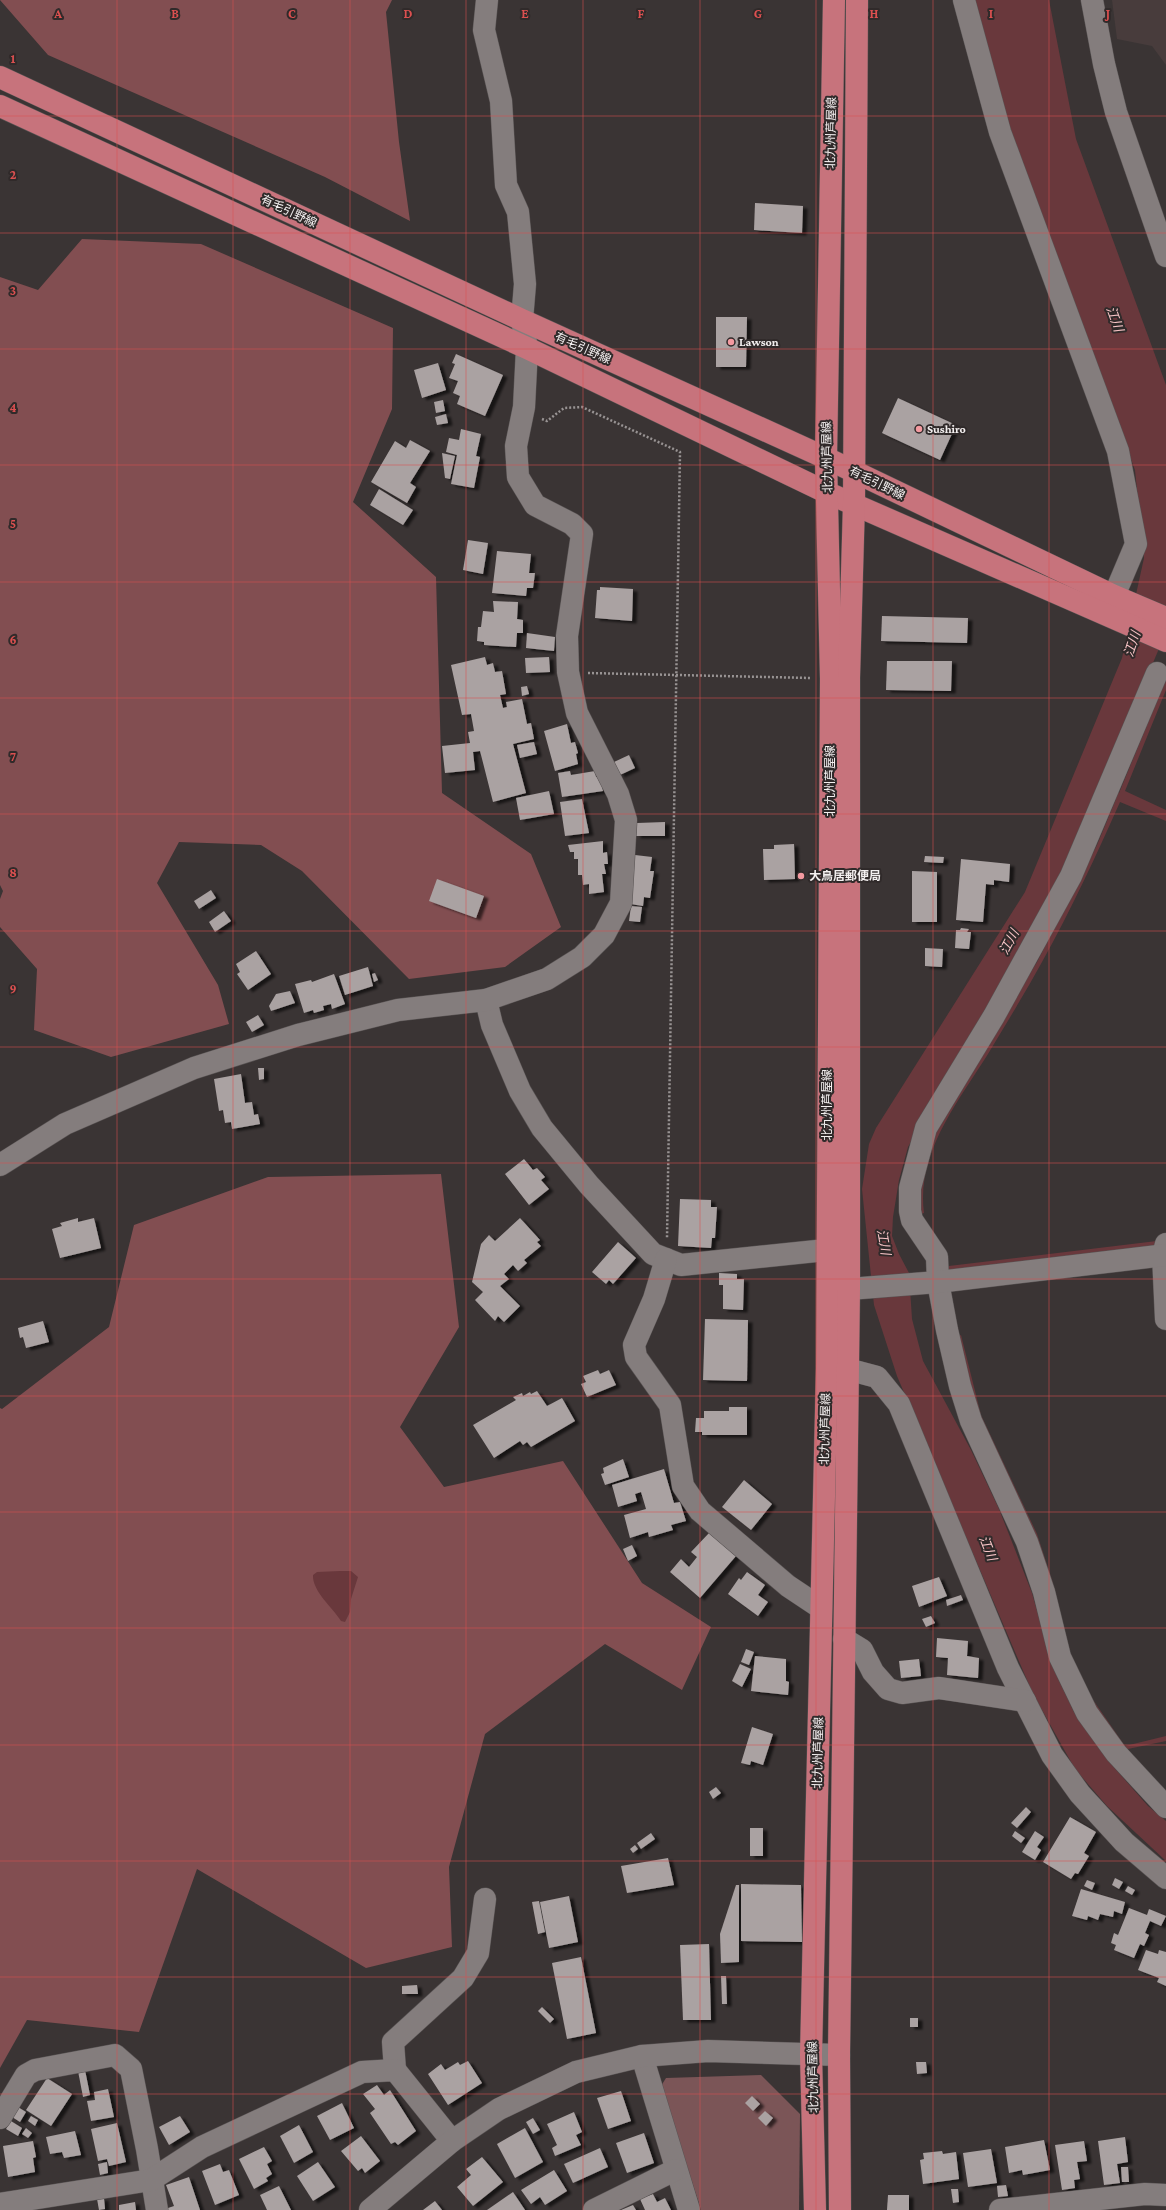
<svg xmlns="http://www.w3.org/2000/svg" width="1166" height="2210" font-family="'Crimson Pro','Noto Sans JP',serif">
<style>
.built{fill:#483c3c}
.green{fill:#7b5557}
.forest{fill:#824e51}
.water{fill:#69383c}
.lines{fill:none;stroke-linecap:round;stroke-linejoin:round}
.stream{stroke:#69383c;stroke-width:5.5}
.building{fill:#aaa2a2;filter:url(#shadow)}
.minor-casing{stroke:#585353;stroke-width:23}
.major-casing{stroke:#585353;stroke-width:23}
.path{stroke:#989393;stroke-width:2.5;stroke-dasharray:2 2;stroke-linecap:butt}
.minor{stroke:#847d7d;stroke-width:22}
.major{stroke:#c7737c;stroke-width:22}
.grid{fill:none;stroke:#dc5050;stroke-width:1;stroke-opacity:0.55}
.poi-dot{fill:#f49aa0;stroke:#302a2a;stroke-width:1.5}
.labels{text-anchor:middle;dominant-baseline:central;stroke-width:4;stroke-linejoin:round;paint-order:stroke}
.street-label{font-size:12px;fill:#f4f0f0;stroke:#302a2a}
.poi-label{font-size:12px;font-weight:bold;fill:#f4f0f0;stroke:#302a2a;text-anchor:start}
.water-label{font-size:13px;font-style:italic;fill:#fac6c8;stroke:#302a2a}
.grid-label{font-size:13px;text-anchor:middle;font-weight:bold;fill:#dc5050;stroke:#302a2a;stroke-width:4;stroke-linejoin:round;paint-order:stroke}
</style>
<defs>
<filter id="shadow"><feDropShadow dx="4.5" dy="2.5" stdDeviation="1" flood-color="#0009"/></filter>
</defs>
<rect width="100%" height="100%" fill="#3a3434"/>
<path class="built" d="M1112 0H1166V65L1152 46 1117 39Z"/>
<path class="green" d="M761 2075 800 2114 799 2210H701L661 2086 666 2078Z"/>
<g class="forest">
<path d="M0 0H392L386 12 399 142 410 221 325 177 48 55Z"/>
<path d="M82 239 201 244 393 328 392 409 353 502 436 577 442 793 531 854 561 927 505 967 409 979 302 871 261 845 179 842 157 883 218 985 229 1024 111 1057 34 1030 37 969 0 927V899L3 891 0 885V277L38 290Z"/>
<path d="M441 1174 459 1327 400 1427 444 1487 563 1461 642 1583 711 1627 682 1690 605 1644 485 1734 449 1867 452 1947 366 1968 197 1869 139 2032 27 2020 0 2068V1408L2 1409 109 1327 134 1225 268 1177Z"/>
</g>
<g class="water">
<path d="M972 0H1049L1076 139 1166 385V632L1101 786 1119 793 1166 679V690L1125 791 1166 810V821L1120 802C1096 856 1071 910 1042 962 1025 993 1006 1024 988 1054 958 1102 916 1153 924 1213L921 1214 919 1204 922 1180 930 1142 948 1107 1037 962 1097 845 1116 799 1099 792 1058 888 908 1147 899 1180 893 1217 892 1236 899 1254 909 1273 912 1319 923 1361 971 1450 999 1509 1032 1593 1053 1668 1074 1712 1111 1764 1148 1806 1166 1821V1861L1107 1806 1075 1769 1033 1694 897 1376 874 1305 862 1189 869 1144 876 1128 1025 892 1122 658 1144 558 1135 470 1002 115Z"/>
<path d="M961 1335 981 1415 1037 1534 1052 1580 1070 1655 1091 1697 1125 1746 1166 1736V1741L1123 1750 1086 1693 1068 1659 1052 1590 1034 1538 975 1409 957 1337Z"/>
<path d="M340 1571H351L358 1577 351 1599 350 1612 345 1622 341 1621C333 1608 312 1591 313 1575L317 1572Z"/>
</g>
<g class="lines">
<path class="stream" d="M947 1269 1155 1244"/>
</g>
<g class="building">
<path d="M755 203 803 206 802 233 754 230Z"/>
<path d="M716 317H747L746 367H716Z"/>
<path d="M456 354 503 375 485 416 457 404 460 396 453 393 458 381 449 378 455 364 452 363Z"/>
<path d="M438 363 446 390 422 398 414 370Z"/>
<path d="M898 398 956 425 940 460 882 433Z"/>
<path d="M443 400 445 411 436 413 434 402Z"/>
<path d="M446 414 448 423 437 425 435 417Z"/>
<path d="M461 429 481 434 476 456 480 457 474 488 451 484 457 455 446 452 449 438 459 440Z"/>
<path d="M410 440 430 451 410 483 416 487 407 503 371 482 395 441 406 448Z"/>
<path d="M442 453 455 456 450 479 445 478Z"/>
<path d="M379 489 413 510 403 525 370 505Z"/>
<path d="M468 540 488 543 483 574 463 570Z"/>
<path d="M497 551 531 554 529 573H535L533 588H527L526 596 492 593Z"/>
<path d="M600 587 633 589 632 621 595 618 597 590H600Z"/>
<path d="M493 601 518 602 517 619 523 620V633H517L516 647 484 645V642L477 641 478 627H481L483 611 494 612Z"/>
<path d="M882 616 968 618 967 643 881 641Z"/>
<path d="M527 633 555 637 554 651 526 648Z"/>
<path d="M485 657 487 665 493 663 495 672 502 671 506 694 500 695 503 708 507 707 506 702 522 699 527 724 531 723 534 739 513 744 526 793 493 802 480 751 473 752 475 770 445 773 442 746 470 743 468 732 474 731 471 714 462 715 451 665Z"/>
<path d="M549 657 550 672 526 673 525 658Z"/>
<path d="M887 661H952L951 691 886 690Z"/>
<path d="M527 686 529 694 522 696 521 687Z"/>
<path d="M567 724 571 743 575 742 578 753 576 754 578 764 555 771 544 731Z"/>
<path d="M534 742 537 754 520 758 517 745Z"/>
<path d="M629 755 635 768 620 775 614 762Z"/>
<path d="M570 771 571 775 595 771 596 777H600L603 791 562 797 558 773Z"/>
<path d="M549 791 554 814 520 820 516 798Z"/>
<path d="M582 799 589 833 565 836 560 802Z"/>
<path d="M665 822V836H636L637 823Z"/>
<path d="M603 841V853L607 852 608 864H604L606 874H602L604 892 589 894V884L583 885 582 875H578V859H574V852H570L568 845Z"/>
<path d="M794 844 795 879 764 880 763 849H774V845Z"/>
<path d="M635 855 652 857 650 871H654L650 898 644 897 643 906 630 904Z"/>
<path d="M925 856 944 857 943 863 924 862Z"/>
<path d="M961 859 1010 864 1009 882 994 880V885L986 884 983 922 956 920Z"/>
<path d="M912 871 937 872V922H912Z"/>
<path d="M437 879 484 896 476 918 429 901Z"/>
<path d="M211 890 216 898 199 909 194 901Z"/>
<path d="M631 906 642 907 640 922 629 921Z"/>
<path d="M224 911 231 921 215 932 209 922Z"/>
<path d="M961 928 969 929 967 932H971L969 949 955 948 956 930H960Z"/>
<path d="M925 948 943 949 942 967 925 966Z"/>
<path d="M256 951 271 974 248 990 237 974 240 972 236 964Z"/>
<path d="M368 967 373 986 345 995 339 976Z"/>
<path d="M375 973 378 980 374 982 372 974Z"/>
<path d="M334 974 345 1004 332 1009 331 1004 323 1006 324 1010 314 1013 313 1010 304 1013 295 984 311 980 312 982Z"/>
<path d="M290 991 295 1003 271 1011 269 1006 276 994Z"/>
<path d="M258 1015 264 1025 252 1032 246 1022Z"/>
<path d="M258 1068H264V1079L259 1080Z"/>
<path d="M241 1074 245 1103 252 1102 254 1115 258 1114 260 1124 232 1129 231 1122 225 1123 223 1110 219 1111 214 1079Z"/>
<path d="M524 1159 533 1170 537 1168 545 1177 541 1180 549 1189 529 1205 505 1174Z"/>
<path d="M680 1199 711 1200V1207H717L715 1238H712L711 1248 678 1246Z"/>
<path d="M78 1218V1222L94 1218 101 1248 60 1258 52 1229 62 1226 60 1223Z"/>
<path d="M520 1218 540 1240 537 1242 541 1246 524 1260 527 1263 518 1271 513 1265 504 1274 509 1279 500 1286 520 1306 504 1322 498 1316 495 1321 475 1300 483 1292 472 1282 481 1244 489 1235 495 1241Z"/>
<path d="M618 1242 636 1258 613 1284 609 1280 606 1284 592 1272Z"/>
<path d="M719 1273 737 1274V1279H744L743 1310 723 1309V1285H719Z"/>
<path d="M705 1319 748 1320 747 1381 703 1380Z"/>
<path d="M43 1321 49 1342 26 1348 23 1337 20 1338 18 1328Z"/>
<path d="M598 1370 600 1374 609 1370 616 1385 587 1397 581 1384 586 1382 583 1376Z"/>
<path d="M537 1391 547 1406 562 1398 575 1421 531 1447 527 1442 523 1445 520 1441 494 1458 473 1425 516 1400 513 1397 522 1393 523 1396 530 1392 531 1394Z"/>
<path d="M729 1407H747V1435H702V1432H695L696 1418H704V1411H729Z"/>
<path d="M623 1459 629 1477 605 1485 601 1474 604 1473 603 1468Z"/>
<path d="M664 1469 674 1503 680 1502 686 1521 671 1525 673 1530 649 1537 648 1532 630 1538 624 1515 646 1509 641 1492 635 1494 637 1501 618 1507 612 1485Z"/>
<path d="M744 1480 772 1504 751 1530 722 1507Z"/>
<path d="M709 1533 736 1556 700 1598 670 1572 681 1559 689 1567 697 1557 691 1552Z"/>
<path d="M632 1545 637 1556 628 1561 623 1549Z"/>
<path d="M747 1572 765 1585 758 1595 768 1602 758 1616 728 1594 739 1578 741 1580Z"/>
<path d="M939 1577 947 1596 919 1607 912 1586Z"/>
<path d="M961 1595 963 1600 947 1606 946 1600Z"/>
<path d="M931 1616 935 1623 926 1627 922 1619Z"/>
<path d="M937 1638 968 1641 967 1656 979 1658 978 1678 947 1675 948 1658 936 1657Z"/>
<path d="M746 1649 754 1652 749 1665 741 1662Z"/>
<path d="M755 1656 786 1659V1681L789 1682 788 1695 751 1691Z"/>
<path d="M919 1659 921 1676 901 1678 899 1661Z"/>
<path d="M740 1664 751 1669 742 1687 732 1681Z"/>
<path d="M752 1727 773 1734 763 1765 751 1761 750 1765 741 1763Z"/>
<path d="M716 1787 721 1793 713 1799 709 1792Z"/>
<path d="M1026 1807 1031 1812 1017 1828 1011 1823Z"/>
<path d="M1070 1817 1096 1832 1084 1853 1089 1856 1078 1874 1075 1873 1071 1879 1043 1862Z"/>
<rect x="750" y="1828" width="13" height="28"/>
<path d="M1015 1831 1025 1838 1021 1843 1012 1836Z"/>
<path d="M1035 1831 1044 1837 1037 1847 1041 1850 1035 1860 1022 1852Z"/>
<path d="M651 1833 655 1839 641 1849 637 1843Z"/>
<path d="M635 1845 638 1849 633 1853 630 1849Z"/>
<path d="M668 1858 674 1885 627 1893 621 1866Z"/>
<path d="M1115 1878 1123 1882 1119 1889 1112 1885Z"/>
<path d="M1087 1880 1095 1883 1092 1890 1084 1886Z"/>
<path d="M741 1884 801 1885 802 1942 741 1941Z"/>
<path d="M736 1885H739V1962L721 1963 720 1934Z"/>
<path d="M1128 1886 1135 1890 1132 1895 1125 1891Z"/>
<path d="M1081 1889 1125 1902 1122 1914 1114 1911 1113 1917 1100 1914 1098 1920 1088 1916 1087 1920 1072 1916Z"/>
<path d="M569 1896 578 1942 549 1948 540 1902Z"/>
<path d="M539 1901 545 1932 538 1934 532 1902Z"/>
<path d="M1129 1908 1147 1915 1149 1909 1166 1916 1161 1926 1150 1921 1145 1933 1149 1935 1144 1946 1140 1944 1134 1958 1114 1950 1116 1945 1111 1943 1114 1933 1118 1935Z"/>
<path d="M709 1944 711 2020H683L680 1945Z"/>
<path d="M1146 1950 1158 1954 1159 1950 1166 1952V1986L1157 1982 1159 1978 1138 1970Z"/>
<path d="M581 1957 596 2033 567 2039 552 1963Z"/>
<path d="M721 1976H726L727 2004H722Z"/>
<path d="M417 1985 418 1994H402V1986Z"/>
<path d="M542 2007 554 2019 550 2023 538 2011Z"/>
<rect x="910" y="2018" width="8" height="9"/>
<path d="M468 2061 482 2083 448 2105 428 2074 441 2064 445 2070 458 2062 460 2065Z"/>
<path d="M916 2062H926L927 2073 917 2074Z"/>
<path d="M85 2070 90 2095 83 2097 78 2071Z"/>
<path d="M47 2078 72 2094 51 2126 26 2110Z"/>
<path d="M377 2085 384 2095 390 2090 416 2131 398 2145 395 2142 391 2144 370 2113 375 2109 363 2094Z"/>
<path d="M108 2089 114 2117 91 2121 87 2101 95 2100 94 2092Z"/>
<path d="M621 2091 631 2121 608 2129 597 2098Z"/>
<path d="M752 2096 760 2104 753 2111 745 2103Z"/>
<path d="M342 2103 354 2128 330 2140 317 2116Z"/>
<path d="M18 2107 26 2112 20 2122 12 2117Z"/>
<path d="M765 2111 773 2118 766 2126 758 2118Z"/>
<path d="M574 2112 582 2132 576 2135 581 2145 555 2156 552 2148 557 2145 547 2124Z"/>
<path d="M31 2116 38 2120 35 2126 28 2121Z"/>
<path d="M180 2116 190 2132 169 2145 159 2127Z"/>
<path d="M533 2118 540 2130 533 2134 526 2122Z"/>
<path d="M11 2121 22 2128 18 2136 6 2129Z"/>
<path d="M117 2123 126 2162 109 2166 107 2159 98 2161 91 2129Z"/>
<path d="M299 2125 313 2152 294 2163 280 2136Z"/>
<path d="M26 2128 32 2133 28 2138 22 2134Z"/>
<path d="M525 2128 543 2162 515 2178 497 2144Z"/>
<path d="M75 2131 81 2155 64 2158 62 2152 50 2154 46 2137Z"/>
<path d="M644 2133 654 2163 627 2173 616 2143Z"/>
<path d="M361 2136 380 2161 365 2173 362 2168 358 2171 341 2151Z"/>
<path d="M1125 2137 1128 2162 1117 2164 1120 2183 1104 2185 1098 2141Z"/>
<path d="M1044 2140 1050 2170 1023 2175 1022 2170 1009 2173 1005 2147Z"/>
<path d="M33 2141 36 2157 33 2158 35 2172 8 2177 3 2146Z"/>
<path d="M1084 2141 1087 2161 1077 2162 1080 2179 1074 2180 1075 2188 1062 2190 1055 2145Z"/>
<path d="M264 2147 272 2161 267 2164 272 2174 266 2178 268 2181 254 2189 239 2159Z"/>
<path d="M600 2148 608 2167 573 2183 564 2164Z"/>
<path d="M991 2149 997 2183 968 2187 963 2153Z"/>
<path d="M942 2151 943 2154 956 2152 959 2179 923 2184 920 2160 924 2159 923 2153Z"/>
<path d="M482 2157 503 2182 473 2206 457 2187 471 2175 466 2169Z"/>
<path d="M107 2162 108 2173 100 2175 98 2164Z"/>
<path d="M318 2162 335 2187 313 2201 297 2176Z"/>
<path d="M220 2164 223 2172 229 2170 239 2195 215 2205 202 2171Z"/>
<path d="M1121 2167H1128L1129 2182H1122Z"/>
<path d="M554 2170 567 2191 545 2205 540 2197 531 2204 521 2190Z"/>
<path d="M189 2177 200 2210H168V2208L174 2206 166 2185Z"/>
<path d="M1006 2185 1008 2196 998 2197 997 2186Z"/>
<path d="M279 2186 291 2210H267L260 2195Z"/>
<path d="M951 2189H958L959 2202 953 2203Z"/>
<path d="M513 2192 525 2210H487Z"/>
<path d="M653 2194 657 2202 665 2198 671 2210H645L640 2199Z"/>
<path d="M888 2195H909V2210H887Z"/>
<path d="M104 2198 105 2209 99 2210 97 2199Z"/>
<path d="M435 2201 442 2210H423Z"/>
<path d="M135 2202 136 2210H119V2205Z"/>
<path d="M633 2205 636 2210H621Z"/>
</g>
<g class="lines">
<g class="minor-casing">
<g id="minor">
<path d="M964 0 1000 132 1118 451 1136 544 1114 596"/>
<path d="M1092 0 1104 64 1116 112 1166 256"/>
<path d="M1157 673 1071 876 994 1016 926 1128 910 1188V1211L912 1220 937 1257 938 1282 947 1330 960 1386 971 1421 1027 1542 1044 1592 1060 1657 1087 1713 1116 1753 1166 1807"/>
<path d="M486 1000 492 1025 520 1091 542 1128 589 1185 653 1254 681 1265 826 1250"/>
<path d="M0 1165 65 1124 194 1068 298 1035 398 1010 486 1000 547 979 582 957 604 935 621 903 626 820 618 794 577 713 568 672 567 636 582 534 572 524 535 505 518 477 516 446 524 407 527 348 522 320 525 284 518 212 506 185 501 101 484 30 487 0"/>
<path d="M1166 1244 1163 1255 1166 1319"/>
<path d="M666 1259 654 1299 634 1345 636 1357 670 1405 683 1486 700 1511 788 1586 821 1608"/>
<path d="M849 1289 938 1282 1166 1255"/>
<path d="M830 1368 847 1369 877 1377 899 1404 1008 1668 1052 1755 1080 1794 1124 1842 1166 1878"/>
<path d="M844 1639 862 1650 873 1672 888 1689 902 1693 939 1688 1025 1701"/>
<path d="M642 2056 689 2210"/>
<path d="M395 2070 393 2042 463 1978 478 1953 485 1899"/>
<path d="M0 2118 26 2075 35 2070 115 2055 131 2069 147 2149 157 2210"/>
<path d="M0 2204 151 2180 202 2147 362 2072 395 2070 452 2141"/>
<path d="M370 2210 452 2141 499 2109 576 2072 642 2056 708 2051 839 2055"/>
<path d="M594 2210 675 2170"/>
<path d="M1000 2210 1145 2194 1166 2195"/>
</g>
</g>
<g class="major-casing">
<g id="major">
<path d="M0 77 522 320 826 458 1114 596 1166 618"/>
<path d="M0 106 527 348 828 493 1166 641"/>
<path d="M815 2210 811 2055 827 1368 831 679 826 458 834 0"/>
<path d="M840 2210 839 2055 849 1289V678L854 503 857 0"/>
</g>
</g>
<g class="path">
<path d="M542 419 547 421 564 408 582 407 680 452 667 1238"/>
<path d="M588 673 811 678"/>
</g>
<use href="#minor" class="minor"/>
<use href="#major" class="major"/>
</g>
<path class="grid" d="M117 0V2210M233 0V2210M350 0V2210M466 0V2210M583 0V2210M700 0V2210M816 0V2210M933 0V2210M1049 0V2210M0 116H1166M0 233H1166M0 349H1166M0 465H1166M0 582H1166M0 698H1166M0 814H1166M0 931H1166M0 1047H1166M0 1163H1166M0 1279H1166M0 1396H1166M0 1512H1166M0 1628H1166M0 1745H1166M0 1861H1166M0 1977H1166M0 2094H1166"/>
<g class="poi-dot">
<circle cx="731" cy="342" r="4"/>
<circle cx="919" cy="429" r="4"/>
<circle cx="801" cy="876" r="4"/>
</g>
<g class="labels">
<g class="street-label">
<text transform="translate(831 133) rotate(-89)">北九州芦屋線</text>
<text transform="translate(289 211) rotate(25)">有毛引野線</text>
<text transform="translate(583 348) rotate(24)">有毛引野線</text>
<text transform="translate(827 457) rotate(-91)">北九州芦屋線</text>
<text transform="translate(877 483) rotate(26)">有毛引野線</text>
<text transform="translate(830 781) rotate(-90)">北九州芦屋線</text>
<text transform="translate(827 1105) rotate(-90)">北九州芦屋線</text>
<text transform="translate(825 1429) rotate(-89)">北九州芦屋線</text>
<text transform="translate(818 1753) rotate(-89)">北九州芦屋線</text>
<text transform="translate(813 2077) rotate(-91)">北九州芦屋線</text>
</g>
<g class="poi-label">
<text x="739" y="342">Lawson</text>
<text x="927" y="429">Sushiro</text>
<text x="809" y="876">大鳥居郵便局</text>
</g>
<g class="water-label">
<text transform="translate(1115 319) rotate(70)">江川</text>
<text transform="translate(1132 644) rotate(-72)">江川</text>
<text transform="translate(1009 942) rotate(-62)">江川</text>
<text transform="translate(884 1242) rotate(80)">江川</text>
<text transform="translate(988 1548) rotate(68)">江川</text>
</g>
</g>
<g class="grid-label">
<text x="58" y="18">A</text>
<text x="175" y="18">B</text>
<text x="292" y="18">C</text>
<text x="408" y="18">D</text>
<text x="525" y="18">E</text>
<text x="641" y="18">F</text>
<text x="758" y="18">G</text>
<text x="874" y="18">H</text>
<text x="991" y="18">I</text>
<text x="1108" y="18">J</text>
<text x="13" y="63">1</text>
<text x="13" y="179">2</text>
<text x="13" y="295">3</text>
<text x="13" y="412">4</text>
<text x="13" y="528">5</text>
<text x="13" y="644">6</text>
<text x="13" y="761">7</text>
<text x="13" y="877">8</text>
<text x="13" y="993">9</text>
</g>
</svg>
